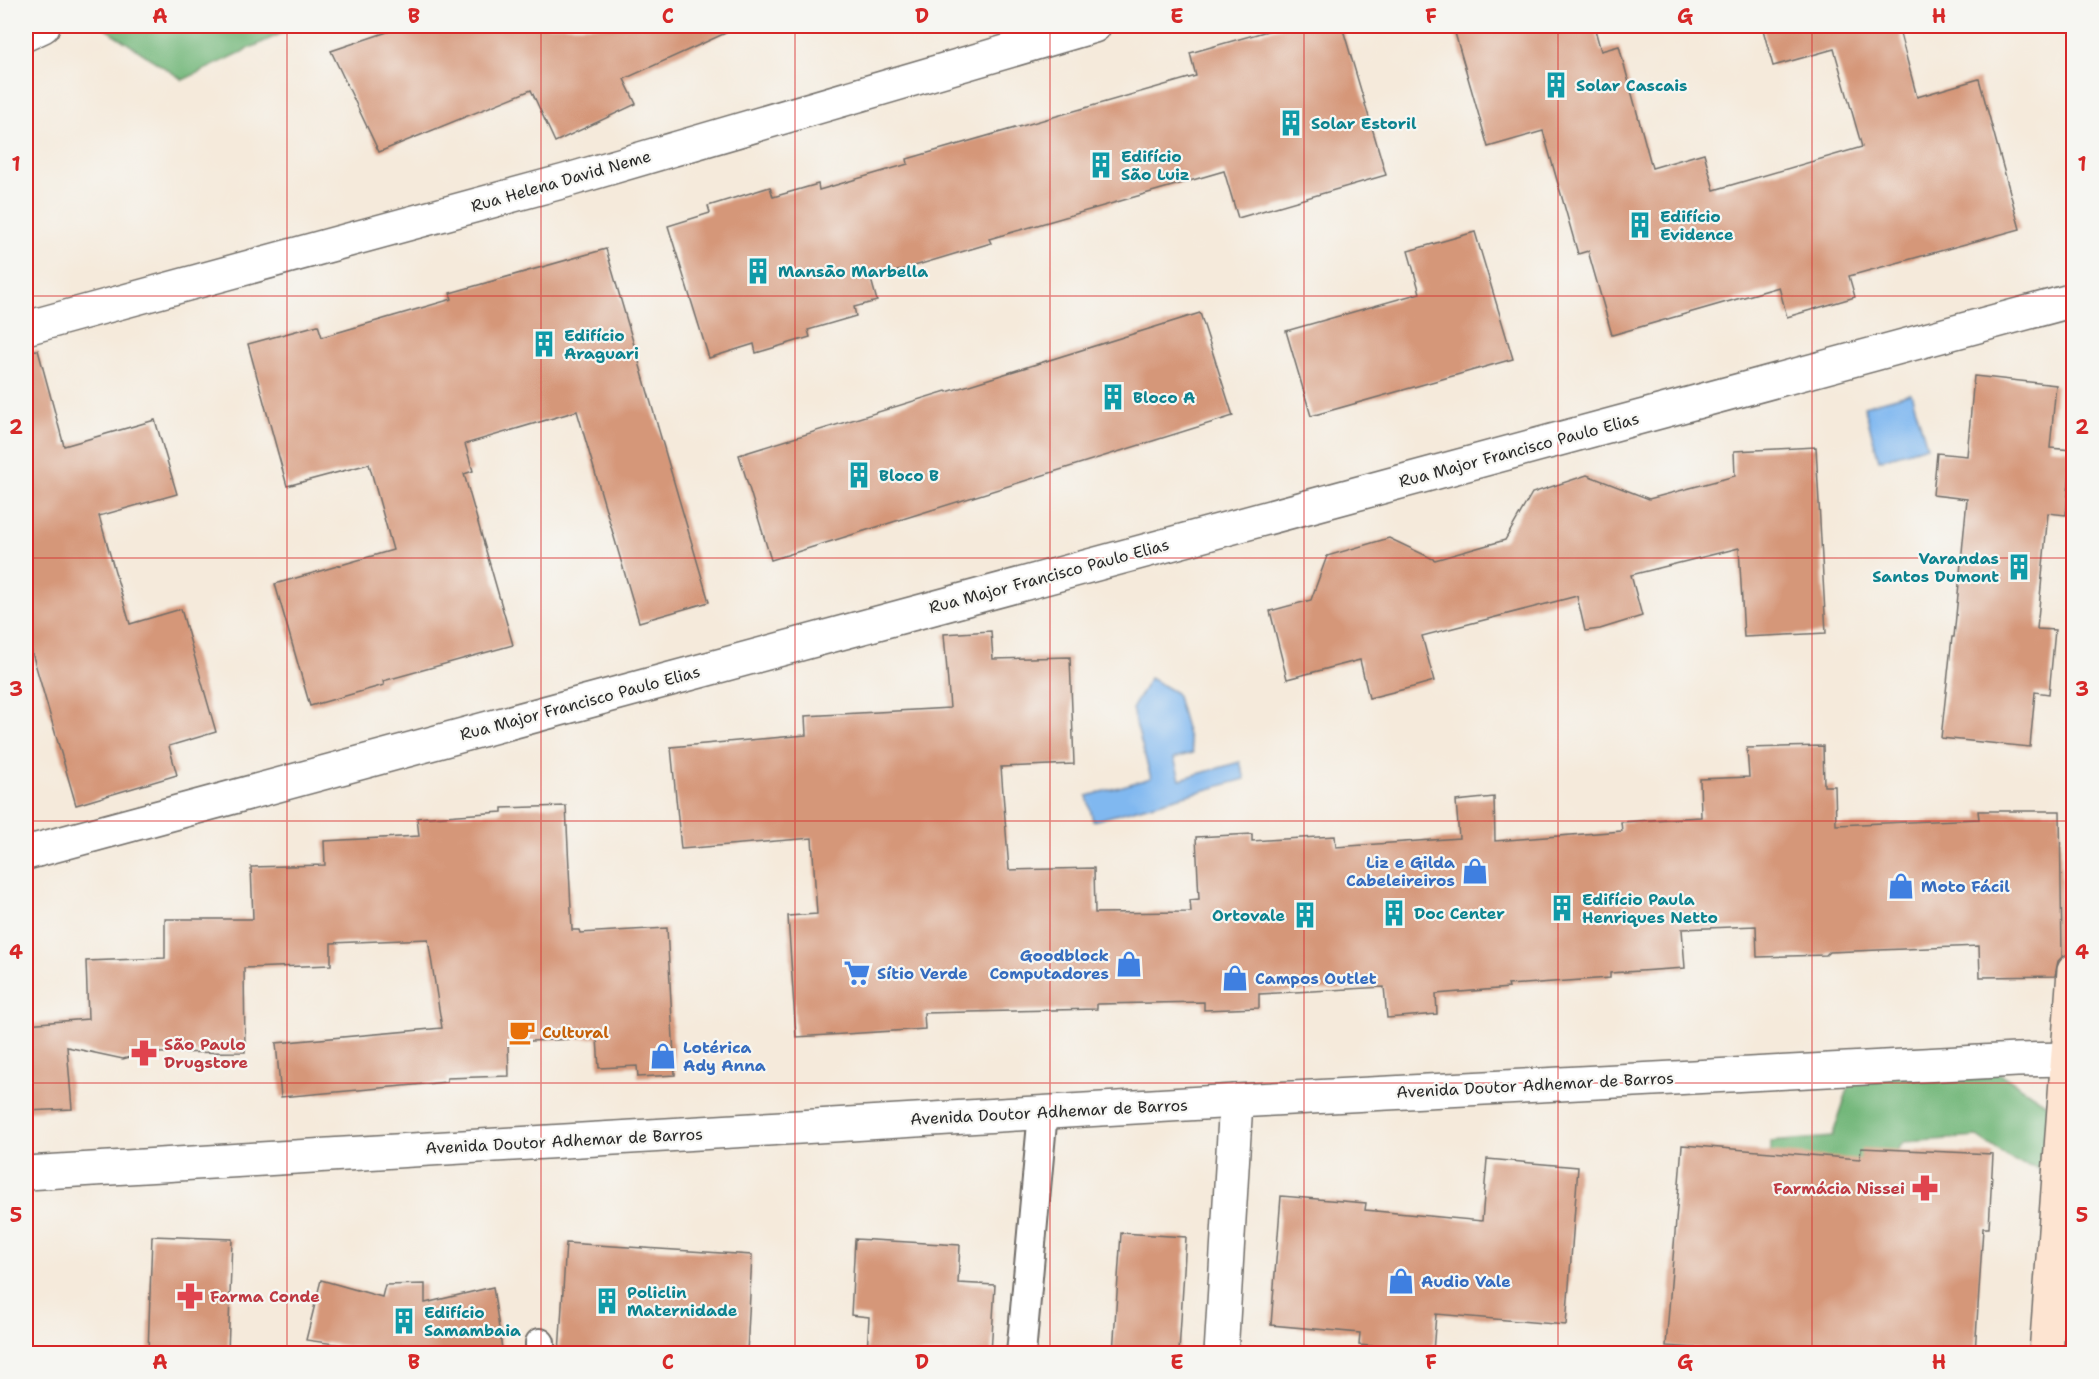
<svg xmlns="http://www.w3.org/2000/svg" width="2099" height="1379" font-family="'Shantell Sans',sans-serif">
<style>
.forest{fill:#73b77a;stroke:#4f7152;stroke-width:1.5}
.water{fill:#80b8f0;stroke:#56728e;stroke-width:1.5}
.building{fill:#d59779}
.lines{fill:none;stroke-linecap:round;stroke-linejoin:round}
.service-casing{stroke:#726e69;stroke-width:32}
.minor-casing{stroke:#726e69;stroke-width:36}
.tertiary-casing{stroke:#726e69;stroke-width:36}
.secondary-casing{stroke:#726e69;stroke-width:36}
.service{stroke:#fff;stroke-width:28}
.minor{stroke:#fff;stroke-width:33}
.tertiary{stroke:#fff;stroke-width:33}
.secondary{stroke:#fde4d1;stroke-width:33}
.grid{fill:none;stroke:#d62828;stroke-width:1.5;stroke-opacity:0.55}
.labels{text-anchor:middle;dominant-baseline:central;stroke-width:4.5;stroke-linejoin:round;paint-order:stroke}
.culture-label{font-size:16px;font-weight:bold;fill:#0d838f;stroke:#f6f6f2;text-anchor:start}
.street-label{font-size:16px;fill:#2b2b2b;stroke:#f6f6f2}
.shop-label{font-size:16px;font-weight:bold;fill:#366cbe;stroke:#f6f6f2;text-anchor:start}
.food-label{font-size:16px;font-weight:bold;fill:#c56008;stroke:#f6f6f2;text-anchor:start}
.health-label{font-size:16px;font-weight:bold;fill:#be3a42;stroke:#f6f6f2;text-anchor:start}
.neatline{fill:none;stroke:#d62828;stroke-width:2}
.grid-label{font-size:20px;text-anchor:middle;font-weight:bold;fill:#d62828}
</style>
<rect width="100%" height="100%" fill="#f6f6f2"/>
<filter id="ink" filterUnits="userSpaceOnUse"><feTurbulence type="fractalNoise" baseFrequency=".0167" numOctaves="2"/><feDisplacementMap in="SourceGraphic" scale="12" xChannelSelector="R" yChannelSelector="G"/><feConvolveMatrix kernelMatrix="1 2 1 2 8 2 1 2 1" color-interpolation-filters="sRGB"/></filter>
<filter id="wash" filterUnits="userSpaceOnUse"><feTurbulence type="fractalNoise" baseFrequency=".008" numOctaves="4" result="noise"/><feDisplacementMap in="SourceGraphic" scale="24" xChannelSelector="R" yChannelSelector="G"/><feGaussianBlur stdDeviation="1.35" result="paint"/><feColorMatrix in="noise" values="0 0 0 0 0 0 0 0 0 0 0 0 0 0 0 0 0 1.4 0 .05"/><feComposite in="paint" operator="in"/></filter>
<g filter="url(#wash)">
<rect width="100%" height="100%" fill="#f5eadb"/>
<g class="forest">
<path d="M101 26H297L183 80Z"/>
<path d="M1898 1047 1962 1049 2056 1110 2049 1172 2015 1162 1978 1137 1904 1142 1863 1192 1770 1182 1771 1142 1832 1137 1849 1086Z"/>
</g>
<g class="water">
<path d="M1911 393 1927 446 1879 460 1864 406Z"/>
<path d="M1150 678 1176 693 1193 753 1174 758 1180 779 1240 762 1245 779 1093 821 1087 796 1151 778 1132 709Z"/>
</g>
<g id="blocks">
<g class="building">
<path d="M405 26H741L624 79 636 104 555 142 531 90 379 152 331 51Z"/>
<path d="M1285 26H1342L1386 175 1238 218 1224 171 989 239 991 243 871 279 877 301 854 307 856 316 808 330 810 337 756 353 754 344 709 358 668 226 710 213 708 206 770 187 773 197 818 184 819 190 908 164 907 159 1196 76 1190 53Z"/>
<path d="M1453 26H1594L1601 51 1619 46 1652 168 1704 153 1714 190 1862 147 1834 49 1773 66 1762 26H1898L1917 97 1979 79 2020 229 1849 276 1855 297 1787 317 1779 287 1612 335 1588 251 1578 254 1543 131 1488 147Z"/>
<path d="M1475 232 1513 359 1311 416 1286 331 1420 293 1408 251Z"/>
<path d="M606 249 709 602 639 622 577 411 465 444 473 471 464 474 513 645 383 681 384 685 310 706 275 584 393 550 369 464 287 486 248 344 318 325 322 337 452 299 450 293Z"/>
<path d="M1200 313 1233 416 771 560 739 455 946 391 947 392Z"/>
<path d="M38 350 64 446 155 420 177 494 99 516 130 624 181 609 216 732 169 746 177 775 76 805 26 632V351Z"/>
<path d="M1974 376 2056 385 2050 448 2072 450 2066 515 2048 513 2037 629 2055 630 2049 694 2035 692 2030 747 1941 738 1952 637H1954L1967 499 1933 495 1937 453 1967 456Z"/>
<path d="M1816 447 1826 633 1744 637 1739 548 1631 575 1642 616 1600 629 1585 631 1577 596 1422 636 1434 681 1413 687 1369 698 1360 660 1287 679 1270 611 1311 600 1327 556 1389 538 1435 560 1505 540 1532 493 1587 475 1649 499 1735 476 1734 451Z"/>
<path d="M991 631 993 659 1070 657 1074 764 1001 767 1009 870 1094 868 1095 913 1191 912 1190 900 1199 899 1196 837 1252 834V841L1335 836 1336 847 1459 838 1456 801 1494 797 1495 841 1622 831 1621 822 1701 817 1700 779 1749 777 1747 748 1823 746 1824 786H1835L1836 825 1979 819 1978 811H2060L2062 957 2058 961 2055 976 1980 977 1979 946 1829 952 1826 955 1757 957 1756 926 1682 929 1685 968 1610 973V978L1508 985 1509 988 1436 994 1437 1014 1387 1018 1384 987 1259 994V1008L1204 1010V1002L1097 1004V1009L924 1013 925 1029 796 1037 788 916 817 914 812 838 681 849 671 747 806 735 805 716 950 708 944 634Z"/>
<path d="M566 806 572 930H579L580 933 667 928 675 1075 638 1077 637 1066 599 1068 597 1038 508 1042 509 1076 447 1078V1082L281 1097 276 1043 442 1028 428 939 331 943V965L244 968 245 1052 144 1053 123 1059 67 1047 72 1109 26 1111V1024L88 1019 86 961 165 958V919H253L251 867 325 865 324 841 419 836 417 818 502 812V808Z"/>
<path d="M1682 1145 1860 1159 1861 1148 1993 1154 1989 1228H1983L1975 1353H1762L1666 1346Z"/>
<path d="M1487 1159 1578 1167 1566 1325 1436 1314 1433 1352 1359 1345 1360 1333 1271 1325 1281 1196 1366 1203 1365 1210 1482 1221Z"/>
<path d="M1121 1233 1186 1237 1179 1353H1113Z"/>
<path d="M152 1236 232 1239 228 1353H148Z"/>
<path d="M855 1239 960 1245 958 1283 995 1285 991 1353H867L869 1317 851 1315Z"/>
<path d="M566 1243 752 1255 747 1353H559Z"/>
<path d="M321 1280 382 1297 385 1285 425 1284V1303L493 1287 502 1349 458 1353H397L306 1340Z"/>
</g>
</g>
</g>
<g filter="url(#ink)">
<use href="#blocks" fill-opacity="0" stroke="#726e69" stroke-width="1.5"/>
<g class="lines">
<g class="service-casing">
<g id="service">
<path d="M540 1354V1343"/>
<path d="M1021 1354 1043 1112"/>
</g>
</g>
<g class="minor-casing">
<g id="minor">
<path d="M26 328 565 181 1094 26"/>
<path d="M26 853 2074 300"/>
<path d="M1221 1354 1236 1101"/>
</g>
</g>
<g class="tertiary-casing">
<g id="tertiary">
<path d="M26 34 43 26"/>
<path d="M26 1173 1236 1101 2017 1060 2074 1059"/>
</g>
</g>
<g class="secondary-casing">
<path id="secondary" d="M2046 1354 2074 971"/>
</g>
<use href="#service" class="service"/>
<use href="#minor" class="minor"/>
<use href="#tertiary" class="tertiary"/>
<use href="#secondary" class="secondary"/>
</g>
</g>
<path class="grid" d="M287 26V1354M541 26V1354M795 26V1354M1050 26V1354M1304 26V1354M1558 26V1354M1812 26V1354M26 296H2074M26 558H2074M26 821H2074M26 1083H2074"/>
<defs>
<g id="building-bare" transform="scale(2.07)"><path d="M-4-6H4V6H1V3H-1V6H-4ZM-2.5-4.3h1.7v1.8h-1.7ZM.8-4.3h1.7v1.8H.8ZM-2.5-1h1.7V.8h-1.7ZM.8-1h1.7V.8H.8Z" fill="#0f9aa8" stroke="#f6f6f2" stroke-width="2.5" paint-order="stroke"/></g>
<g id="shop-bare" transform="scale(2.07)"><path d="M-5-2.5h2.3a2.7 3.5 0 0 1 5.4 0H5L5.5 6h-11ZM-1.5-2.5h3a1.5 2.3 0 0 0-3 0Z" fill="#3f7fe0" stroke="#f6f6f2" stroke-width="2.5" paint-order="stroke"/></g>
<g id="supermarket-bare" transform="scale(2.07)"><path d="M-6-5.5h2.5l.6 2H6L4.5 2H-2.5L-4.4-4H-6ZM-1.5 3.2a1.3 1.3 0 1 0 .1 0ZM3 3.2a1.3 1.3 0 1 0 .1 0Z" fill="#3f7fe0" stroke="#f6f6f2" stroke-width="2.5" paint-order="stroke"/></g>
<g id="cafe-bare" transform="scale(2.07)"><path d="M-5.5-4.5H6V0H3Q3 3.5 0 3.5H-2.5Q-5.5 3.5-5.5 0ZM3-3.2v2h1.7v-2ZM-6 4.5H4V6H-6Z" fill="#e8710a" stroke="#f6f6f2" stroke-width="2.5" paint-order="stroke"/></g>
<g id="pharmacy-bare" transform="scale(2.07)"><path d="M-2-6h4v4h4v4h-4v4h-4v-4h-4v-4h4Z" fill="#e0444e" stroke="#f6f6f2" stroke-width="2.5" paint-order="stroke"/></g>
</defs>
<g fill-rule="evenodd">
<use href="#building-bare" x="1556" y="85"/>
<use href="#building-bare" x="1291" y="123"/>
<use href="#building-bare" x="1101" y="165"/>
<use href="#building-bare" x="1640" y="225"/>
<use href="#building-bare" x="758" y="271"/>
<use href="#building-bare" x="544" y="344"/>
<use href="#building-bare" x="1113" y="397"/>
<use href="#building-bare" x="859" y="475"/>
<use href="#building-bare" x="2019" y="567"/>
<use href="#shop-bare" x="1475" y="871"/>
<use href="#shop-bare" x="1901" y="886"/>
<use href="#building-bare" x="1562" y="908"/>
<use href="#building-bare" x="1394" y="913"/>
<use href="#building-bare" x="1305" y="915"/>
<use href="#shop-bare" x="1129" y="964"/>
<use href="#supermarket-bare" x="857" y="973"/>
<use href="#shop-bare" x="1235" y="978"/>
<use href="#cafe-bare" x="522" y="1032"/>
<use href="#pharmacy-bare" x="144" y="1053"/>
<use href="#shop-bare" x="663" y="1056"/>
<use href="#pharmacy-bare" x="1925" y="1188"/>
<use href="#shop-bare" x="1401" y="1281"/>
<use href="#pharmacy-bare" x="190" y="1296"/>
<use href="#building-bare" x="607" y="1301"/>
<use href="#building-bare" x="404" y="1321"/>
</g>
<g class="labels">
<g class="culture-label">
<text x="1576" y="85">Solar Cascais</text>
<text x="1311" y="123">Solar Estoril</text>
<text x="1121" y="156">Edifício<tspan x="1121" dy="18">São Luiz</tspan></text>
<text x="1660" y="216">Edifício<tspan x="1660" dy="18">Evidence</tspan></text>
<text x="778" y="271">Mansāo Marbella</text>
<text x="564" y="335">Edifício<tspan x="564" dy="18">Araguari</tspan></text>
<text x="1133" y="397">Bloco A</text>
<text x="879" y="475">Bloco B</text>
<text x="1999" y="558" text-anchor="end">Varandas<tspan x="1999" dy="18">Santos Dumont</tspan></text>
<text x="1582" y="899">Edifício Paula<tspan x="1582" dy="18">Henriques Netto</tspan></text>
<text x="1414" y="913">Doc Center</text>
<text x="1285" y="915" text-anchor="end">Ortovale</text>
<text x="627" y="1292">Policlin<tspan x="627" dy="18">Maternidade</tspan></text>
<text x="424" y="1312">Edifício<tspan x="424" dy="18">Samambaia</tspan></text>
</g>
<g class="street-label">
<text transform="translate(561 181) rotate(-16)">Rua Helena David Neme</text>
<text transform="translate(1519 450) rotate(-15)">Rua Major Francisco Paulo Elias</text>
<text transform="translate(1049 576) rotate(-15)">Rua Major Francisco Paulo Elias</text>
<text transform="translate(580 703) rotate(-15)">Rua Major Francisco Paulo Elias</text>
<text transform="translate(1535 1085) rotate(-3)">Avenida Doutor Adhemar de Barros</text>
<text transform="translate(1049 1112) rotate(-3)">Avenida Doutor Adhemar de Barros</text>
<text transform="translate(564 1141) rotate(-3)">Avenida Doutor Adhemar de Barros</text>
</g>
<g class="shop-label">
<text x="1455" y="862" text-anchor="end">Liz e Gilda<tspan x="1455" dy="18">Cabeleireiros</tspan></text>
<text x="1921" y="886">Moto Fácil</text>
<text x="1109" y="955" text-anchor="end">Goodblock<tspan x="1109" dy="18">Computadores</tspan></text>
<text x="877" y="973">Sítio Verde</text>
<text x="1255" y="978">Campos Outlet</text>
<text x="683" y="1047">Lotérica<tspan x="683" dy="18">Ady Anna</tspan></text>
<text x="1421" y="1281">Audio Vale</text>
</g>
<g class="food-label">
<text x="542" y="1032">Cultural</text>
</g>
<g class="health-label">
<text x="164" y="1044">São Paulo<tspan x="164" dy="18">Drugstore</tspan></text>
<text x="1905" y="1188" text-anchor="end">Farmácia Nissei</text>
<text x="210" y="1296">Farma Conde</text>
</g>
</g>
<rect width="2099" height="1379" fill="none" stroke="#f6f6f2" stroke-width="66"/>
<rect x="33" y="33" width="2033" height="1313" class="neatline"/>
<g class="grid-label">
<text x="160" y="23">A</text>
<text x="414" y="23">B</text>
<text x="668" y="23">C</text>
<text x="922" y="23">D</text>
<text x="1177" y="23">E</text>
<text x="1431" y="23">F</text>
<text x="1685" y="23">G</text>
<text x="1939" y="23">H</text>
<text x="16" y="171">1</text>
<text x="2082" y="171">1</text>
<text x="16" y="434">2</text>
<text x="2082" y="434">2</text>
<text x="16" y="696">3</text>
<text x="2082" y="696">3</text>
<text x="16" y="959">4</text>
<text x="2082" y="959">4</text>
<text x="16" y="1222">5</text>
<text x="2082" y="1222">5</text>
<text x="160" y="1369">A</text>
<text x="414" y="1369">B</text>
<text x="668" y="1369">C</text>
<text x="922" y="1369">D</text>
<text x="1177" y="1369">E</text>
<text x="1431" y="1369">F</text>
<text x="1685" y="1369">G</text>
<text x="1939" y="1369">H</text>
</g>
</svg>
